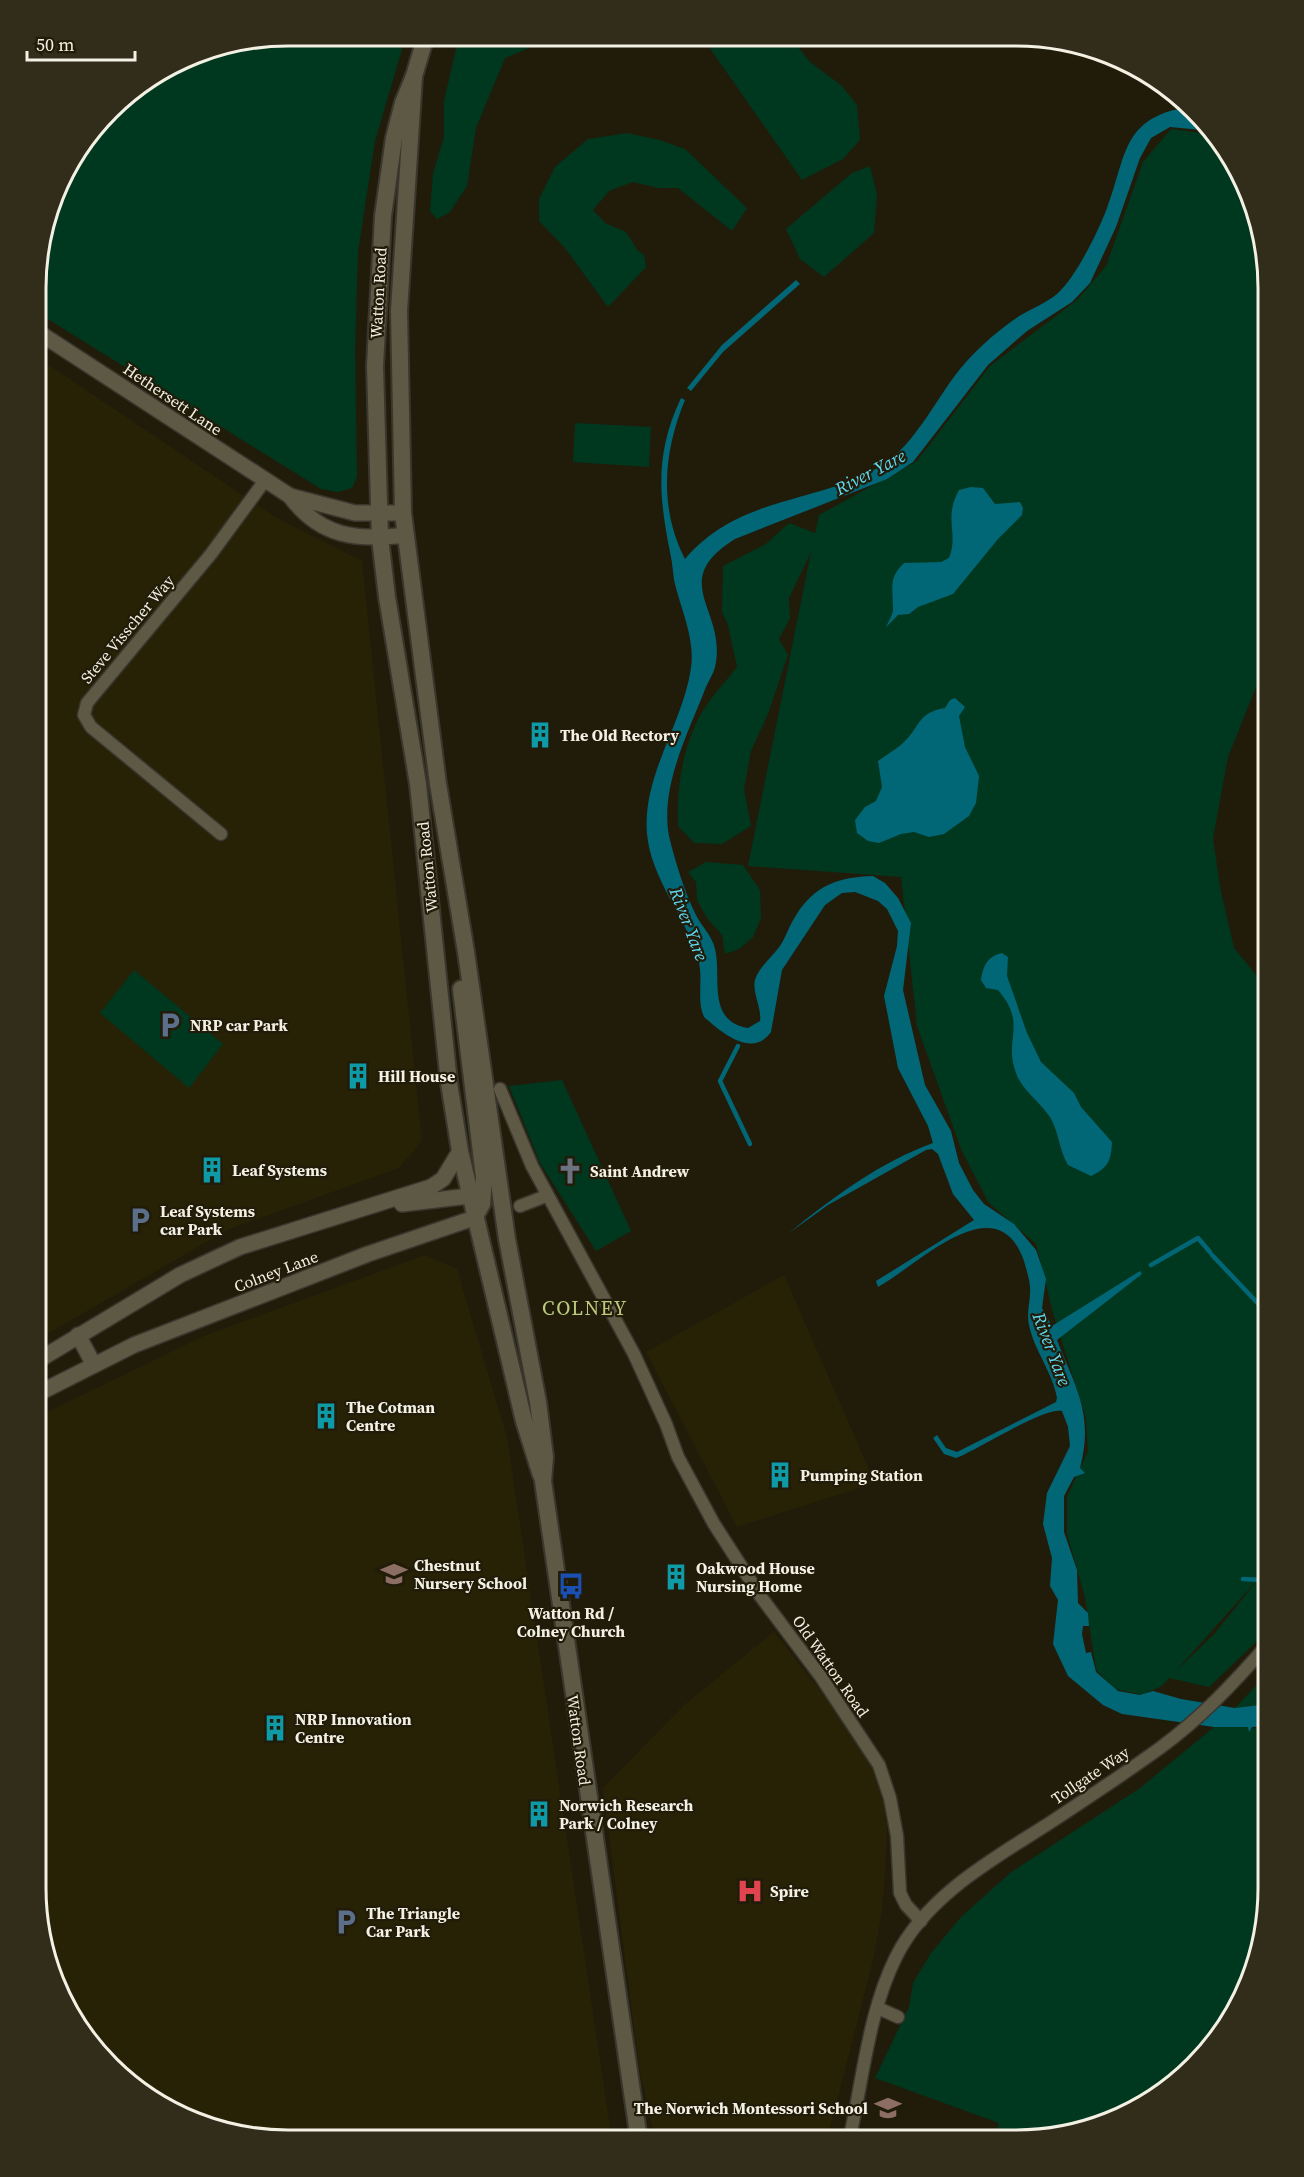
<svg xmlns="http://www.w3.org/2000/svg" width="1304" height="2177" font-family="'Source Serif 4',serif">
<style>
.built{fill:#272106}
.green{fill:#00371f;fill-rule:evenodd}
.water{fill:#016676}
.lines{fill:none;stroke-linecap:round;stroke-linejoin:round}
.stream{stroke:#016676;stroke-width:4.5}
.minor-casing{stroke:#39362e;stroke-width:15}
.tertiary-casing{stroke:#39362e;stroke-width:18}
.secondary-casing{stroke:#39362e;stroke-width:20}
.minor{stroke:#5e5944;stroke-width:12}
.tertiary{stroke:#5e5944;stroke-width:15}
.secondary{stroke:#5e5944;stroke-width:16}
.labels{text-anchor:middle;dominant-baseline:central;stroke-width:4.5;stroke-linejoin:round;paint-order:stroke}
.street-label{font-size:16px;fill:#f3f0e4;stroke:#211c0a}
.poi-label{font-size:16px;font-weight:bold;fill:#f3f0e4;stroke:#211c0a;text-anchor:start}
.water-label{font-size:18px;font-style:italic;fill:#61d9f1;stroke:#211c0a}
.quarter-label{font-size:20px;letter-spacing:1.5px;fill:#bdc97d;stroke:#211c0a}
.rim{fill:none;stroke:#f3f0e4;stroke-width:3}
</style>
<rect width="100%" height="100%" fill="#211c0a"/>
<g class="built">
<path d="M38 358 277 518 362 561 422 1141 399 1168 227 1230 37 1340Z"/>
<path d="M425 1255 457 1269 507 1437 612 2140 256 2139 192 2122 135 2089 88 2042 55 1985 36 1888 37 1417 206 1335Z"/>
<path d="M784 1275 875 1483 737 1527 646 1352Z"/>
<path d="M774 1632 833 1706 870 1760 883 1794 887 1831 885 1872 882 1911 874 1956 827 2140H655L639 2067 603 1788 684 1705Z"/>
</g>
<g class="green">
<path d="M289 36H406L375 141 358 252 355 349 357 477 352 488 338 492 321 489 38 313V256L62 177 122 99 192 55Z"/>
<path d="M459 36 544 37V42L505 58 476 128 467 186 450 212 437 219 430 211 433 174 444 137V101Z"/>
<path d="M702 37H790L810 62 842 86 857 105 860 140 843 159 802 180Z"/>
<path d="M1171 129 1216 135 1249 192 1268 289V657L1228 757 1213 838 1220 887 1234 948 1268 989V1194H1265L1268 1204V1564L1261 1575 1268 1568V1625L1254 1644 1209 1687 1169 1678 1162 1686 1142 1695 1115 1689 1096 1670 1085 1597 1067 1534V1497L1088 1451 1086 1418 1053 1313 1036 1244 988 1202 961 1149 917 1026 901 877 748 866 811 552 789 598 790 618 779 639 788 655 768 714 751 751 744 789 751 826 722 844 694 843 678 826C676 785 684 737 708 703 717 690 728 679 737 667L728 625 722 612 723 566 766 544 789 523 815 533 819 515 917 461 990 366 1077 300 1106 266 1143 162ZM1259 1578 1215 1633 1175 1672Z"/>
<path d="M627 133 660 140 685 149 747 208 732 231 678 188H658L633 182 609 191 593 210 605 223 626 232 638 251 644 255 646 267 608 307 565 248 539 221V199L555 167 588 139Z"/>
<path d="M870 166 877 195 874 233 824 277 800 259 786 229 852 173Z"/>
<path d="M575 423 651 427 649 467 573 462Z"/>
<path d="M706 862 743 865 760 890 761 918 753 937 739 949 725 954 722 935 707 918 697 900 696 882 688 872Z"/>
<path d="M134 970 223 1044 189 1088 100 1013Z"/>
<path d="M562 1080 631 1231 596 1251 540 1163 509 1086Z"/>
<path d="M1268 1673V1704L1235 1708Z"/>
<path d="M1267 1726V1905L1254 1970 1216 2042 1169 2089 1112 2122 1016 2141H994L999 2123 875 2078 909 2007 913 1983 931 1953 961 1917 1010 1873 1140 1788 1214 1727H1249V1729Z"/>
</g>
<g class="water">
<path d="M1188 107 1212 131 1170 127 1151 138 1140 158 1116 227 1090 283 1072 302 1027 331 988 365 913 462 887 479 735 539C666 582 728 610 715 667 713 675 707 683 704 692 687 735 660 788 669 836 675 861 685 894 697 917 703 928 712 936 715 949 722 977 706 1021 748 1028L760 1021C762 1008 752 993 755 980 759 967 772 957 780 946 786 937 789 926 795 917 814 885 839 877 873 876L885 883 898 898 911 923 903 990 925 1085 951 1131 959 1163 973 1190 984 1204 1014 1224 1036 1250 1046 1279 1042 1308 1052 1326 1140 1271 1142 1274 1057 1340C1076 1388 1094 1415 1080 1468L1085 1473 1074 1477 1064 1496V1532L1077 1570 1078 1603 1088 1613 1089 1626H1083L1082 1634 1086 1653 1091 1652 1096 1672 1118 1691 1140 1695 1153 1691 1181 1699 1235 1708 1268 1704 1267 1726 1252 1727 1249 1732 1248 1727H1214L1122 1714 1103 1705 1068 1676 1053 1644 1058 1600 1050 1586 1052 1558 1043 1524 1047 1493 1070 1446 1068 1427 1062 1411C1043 1407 978 1450 956 1458L944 1454 933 1438 937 1435 946 1448 957 1452 1056 1402 1057 1398C1053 1373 1034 1350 1029 1325 1026 1312 1031 1301 1030 1288 1030 1280 1026 1269 1024 1261 997 1183 918 1265 878 1287L876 1281 974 1220 953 1194 938 1154 932 1149 926 1150 828 1205 789 1233C832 1198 880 1162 933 1143L928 1126 898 1068 884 996 897 946 898 931 887 909 878 901 855 892 842 893 825 905 782 970 771 1032C752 1059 721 1032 704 1017 696 1000 704 978 698 959 686 917 651 879 647 834 642 775 683 724 691 668 695 641 683 614 676 588 673 578 673 567 671 557 659 498 654 455 681 398L685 400C663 453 659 508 685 559 740 495 813 505 879 467 918 444 937 394 966 362 980 346 1003 326 1021 315 1033 308 1046 303 1057 294 1076 277 1098 232 1107 208 1127 156 1121 118 1188 107Z"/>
<path d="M796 280 800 284 723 352 691 391 687 388 722 345Z"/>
<path d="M971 487 983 488 995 504 1020 502 1023 508 1022 515 998 539 953 594 918 607 909 614 898 615 886 627C888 622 893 615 893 609 893 588 888 578 904 563L941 562 949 558C959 534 943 518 959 490Z"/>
<path d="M955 698 965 707 959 716 965 747 979 776 976 803 969 816 944 834 929 837 914 832 901 834 879 843 868 841 857 833 855 820 865 807 876 801 882 787 878 761C886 755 895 750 902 744 921 727 916 713 945 708L950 700Z"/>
<path d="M1002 953 1008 957 1007 976 1027 1033 1041 1062 1074 1093 1081 1107 1112 1142C1111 1161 1108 1168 1091 1176L1068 1165C1059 1150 1059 1132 1050 1117 1040 1102 1022 1090 1016 1073 1003 1038 1028 1025 998 990L986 988 981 980C983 967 987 956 1002 953Z"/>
</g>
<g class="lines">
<g class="stream">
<path d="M391 36 400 43"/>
<path d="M738 1046 720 1081 750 1144"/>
<path d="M1212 1255 1268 1314"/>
<path d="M1151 1265 1198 1238 1210 1252"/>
<path d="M1243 1579 1262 1580 1268 1584"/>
</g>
<g class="minor-casing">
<g id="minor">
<path d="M221 834 91 727 84 715 87 703 211 554 266 479"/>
<path d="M500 1089 532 1166 634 1354 666 1424 678 1457 714 1524 761 1597 821 1677 879 1765 890 1798 897 1836 900 1893 906 1905 921 1921"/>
<path d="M520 1206 546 1196"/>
<path d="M878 2008 898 2017"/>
<path d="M851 2134 873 2141"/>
<path d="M849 2141C863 2080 868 2013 896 1957 926 1896 993 1859 1048 1824 1086 1799 1124 1774 1160 1748 1201 1718 1235 1682 1268 1644"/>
</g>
</g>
<g class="tertiary-casing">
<g id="tertiary">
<path d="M38 332 290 496C320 537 357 541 405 535"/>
<path d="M290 496 355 513H403"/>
<path d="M402 1204 469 1196"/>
<path d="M78 1335 94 1365"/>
<path d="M37 1361 180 1275 240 1247 431 1187 443 1179 460 1151"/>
<path d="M37 1394 134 1345 368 1254 474 1218"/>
</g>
</g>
<g class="secondary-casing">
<g id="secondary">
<path d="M426 36 414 76 403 103 394 138 383 216 375 366 380 538 387 597 418 784 449 1083 460 1151 524 1421 541 1475"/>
<path d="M414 76 399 311 403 513 438 784 466 952 507 1239 538 1402 545 1457 543 1481 639 2140"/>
<path d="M461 989 484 1177 482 1204 474 1218"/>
</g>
</g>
<use href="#minor" class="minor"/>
<use href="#tertiary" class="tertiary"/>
<use href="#secondary" class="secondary"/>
</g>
<defs>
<g id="building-bare" transform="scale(2.07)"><path d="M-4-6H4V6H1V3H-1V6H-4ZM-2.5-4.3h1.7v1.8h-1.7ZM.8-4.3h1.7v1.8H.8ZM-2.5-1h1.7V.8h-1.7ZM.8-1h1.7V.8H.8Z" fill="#0f9aa8" stroke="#211c0a" stroke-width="2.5" paint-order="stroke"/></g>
<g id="parking-bare" transform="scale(2.07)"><path d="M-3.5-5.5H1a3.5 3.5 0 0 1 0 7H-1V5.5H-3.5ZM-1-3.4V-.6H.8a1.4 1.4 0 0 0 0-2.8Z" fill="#5c6f8a" stroke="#211c0a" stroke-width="2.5" paint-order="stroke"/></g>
<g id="church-bare" transform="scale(2.07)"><path d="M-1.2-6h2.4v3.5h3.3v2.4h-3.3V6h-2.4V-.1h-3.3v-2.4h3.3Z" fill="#6b7280" stroke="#211c0a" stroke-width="2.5" paint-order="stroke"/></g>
<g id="school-bare" transform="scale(2.07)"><path d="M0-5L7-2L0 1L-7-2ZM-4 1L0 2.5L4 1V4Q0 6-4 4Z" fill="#8d6e63" stroke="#211c0a" stroke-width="2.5" paint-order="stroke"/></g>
<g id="bus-bare" transform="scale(2.07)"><path d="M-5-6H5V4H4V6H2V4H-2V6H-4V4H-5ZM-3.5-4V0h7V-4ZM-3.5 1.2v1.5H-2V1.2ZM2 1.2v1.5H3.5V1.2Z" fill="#1a4fb4" stroke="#211c0a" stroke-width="2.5" paint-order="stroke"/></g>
<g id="hospital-bare" transform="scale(2.07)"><path d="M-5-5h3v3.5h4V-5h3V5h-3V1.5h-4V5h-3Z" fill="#e0444e" stroke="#211c0a" stroke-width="2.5" paint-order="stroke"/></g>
</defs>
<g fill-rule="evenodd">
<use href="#building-bare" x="540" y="735"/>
<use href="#parking-bare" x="170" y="1025"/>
<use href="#building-bare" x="358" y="1076"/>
<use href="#building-bare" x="212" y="1170"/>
<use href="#church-bare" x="570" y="1171"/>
<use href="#parking-bare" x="140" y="1220"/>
<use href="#building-bare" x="326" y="1416"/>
<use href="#building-bare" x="780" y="1475"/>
<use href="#school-bare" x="394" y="1574"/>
<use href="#building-bare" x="676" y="1577"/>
<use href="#bus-bare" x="571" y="1586"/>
<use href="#building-bare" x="275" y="1728"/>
<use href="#building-bare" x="539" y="1814"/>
<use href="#hospital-bare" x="750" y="1891"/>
<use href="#parking-bare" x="346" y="1922"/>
<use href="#school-bare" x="888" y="2108"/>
</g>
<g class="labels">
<g class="street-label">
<text transform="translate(378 293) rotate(-87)">Watton Road</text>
<text transform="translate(173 399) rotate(34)">Hethersett Lane</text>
<text transform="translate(127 629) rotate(-50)">Steve Visscher Way</text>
<text transform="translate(427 867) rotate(-96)">Watton Road</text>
<text transform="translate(276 1271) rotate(-21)">Colney Lane</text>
<text transform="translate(831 1666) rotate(55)">Old Watton Road</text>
<text transform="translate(579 1740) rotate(82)">Watton Road</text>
<text transform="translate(1090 1775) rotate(-34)">Tollgate Way</text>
</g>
<g class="poi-label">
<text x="560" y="735">The Old Rectory</text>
<text x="190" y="1025">NRP car Park</text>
<text x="378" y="1076">Hill House</text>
<text x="232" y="1170">Leaf Systems</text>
<text x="590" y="1171">Saint Andrew</text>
<text x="160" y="1211">Leaf Systems<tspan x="160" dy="18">car Park</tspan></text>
<text x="346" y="1407">The Cotman<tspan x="346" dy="18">Centre</tspan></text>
<text x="800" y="1475">Pumping Station</text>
<text x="414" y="1565">Chestnut<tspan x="414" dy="18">Nursery School</tspan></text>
<text x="696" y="1568">Oakwood House<tspan x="696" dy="18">Nursing Home</tspan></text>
<text x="571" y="1613" text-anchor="middle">Watton Rd /<tspan x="571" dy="18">Colney Church</tspan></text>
<text x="295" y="1719">NRP Innovation<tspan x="295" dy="18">Centre</tspan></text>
<text x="559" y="1805">Norwich Research<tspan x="559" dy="18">Park / Colney</tspan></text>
<text x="770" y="1891">Spire</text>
<text x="366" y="1913">The Triangle<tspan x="366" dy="18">Car Park</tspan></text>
<text x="868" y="2108" text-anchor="end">The Norwich Montessori School</text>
</g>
<g class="water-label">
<text transform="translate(870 472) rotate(-28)">River Yare</text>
<text transform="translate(689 924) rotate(69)">River Yare</text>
<text transform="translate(1052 1349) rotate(69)">River Yare</text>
</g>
<g class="quarter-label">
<text x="585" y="1308">COLNEY</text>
</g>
</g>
<path d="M0 0H1304V2177H0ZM288 46H1016A242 242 0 0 1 1258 288V1888A242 242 0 0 1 1016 2130H288A242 242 0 0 1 46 1888V288A242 242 0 0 1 288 46Z" fill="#322d1b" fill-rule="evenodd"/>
<path class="rim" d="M288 46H1016A242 242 0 0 1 1258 288V1888A242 242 0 0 1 1016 2130H288A242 242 0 0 1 46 1888V288A242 242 0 0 1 288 46Z"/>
<path d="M27 51v9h108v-9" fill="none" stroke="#f3f0e4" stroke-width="3"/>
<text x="36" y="51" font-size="18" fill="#f3f0e4" stroke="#211c0a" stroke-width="4.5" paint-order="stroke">50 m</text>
</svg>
